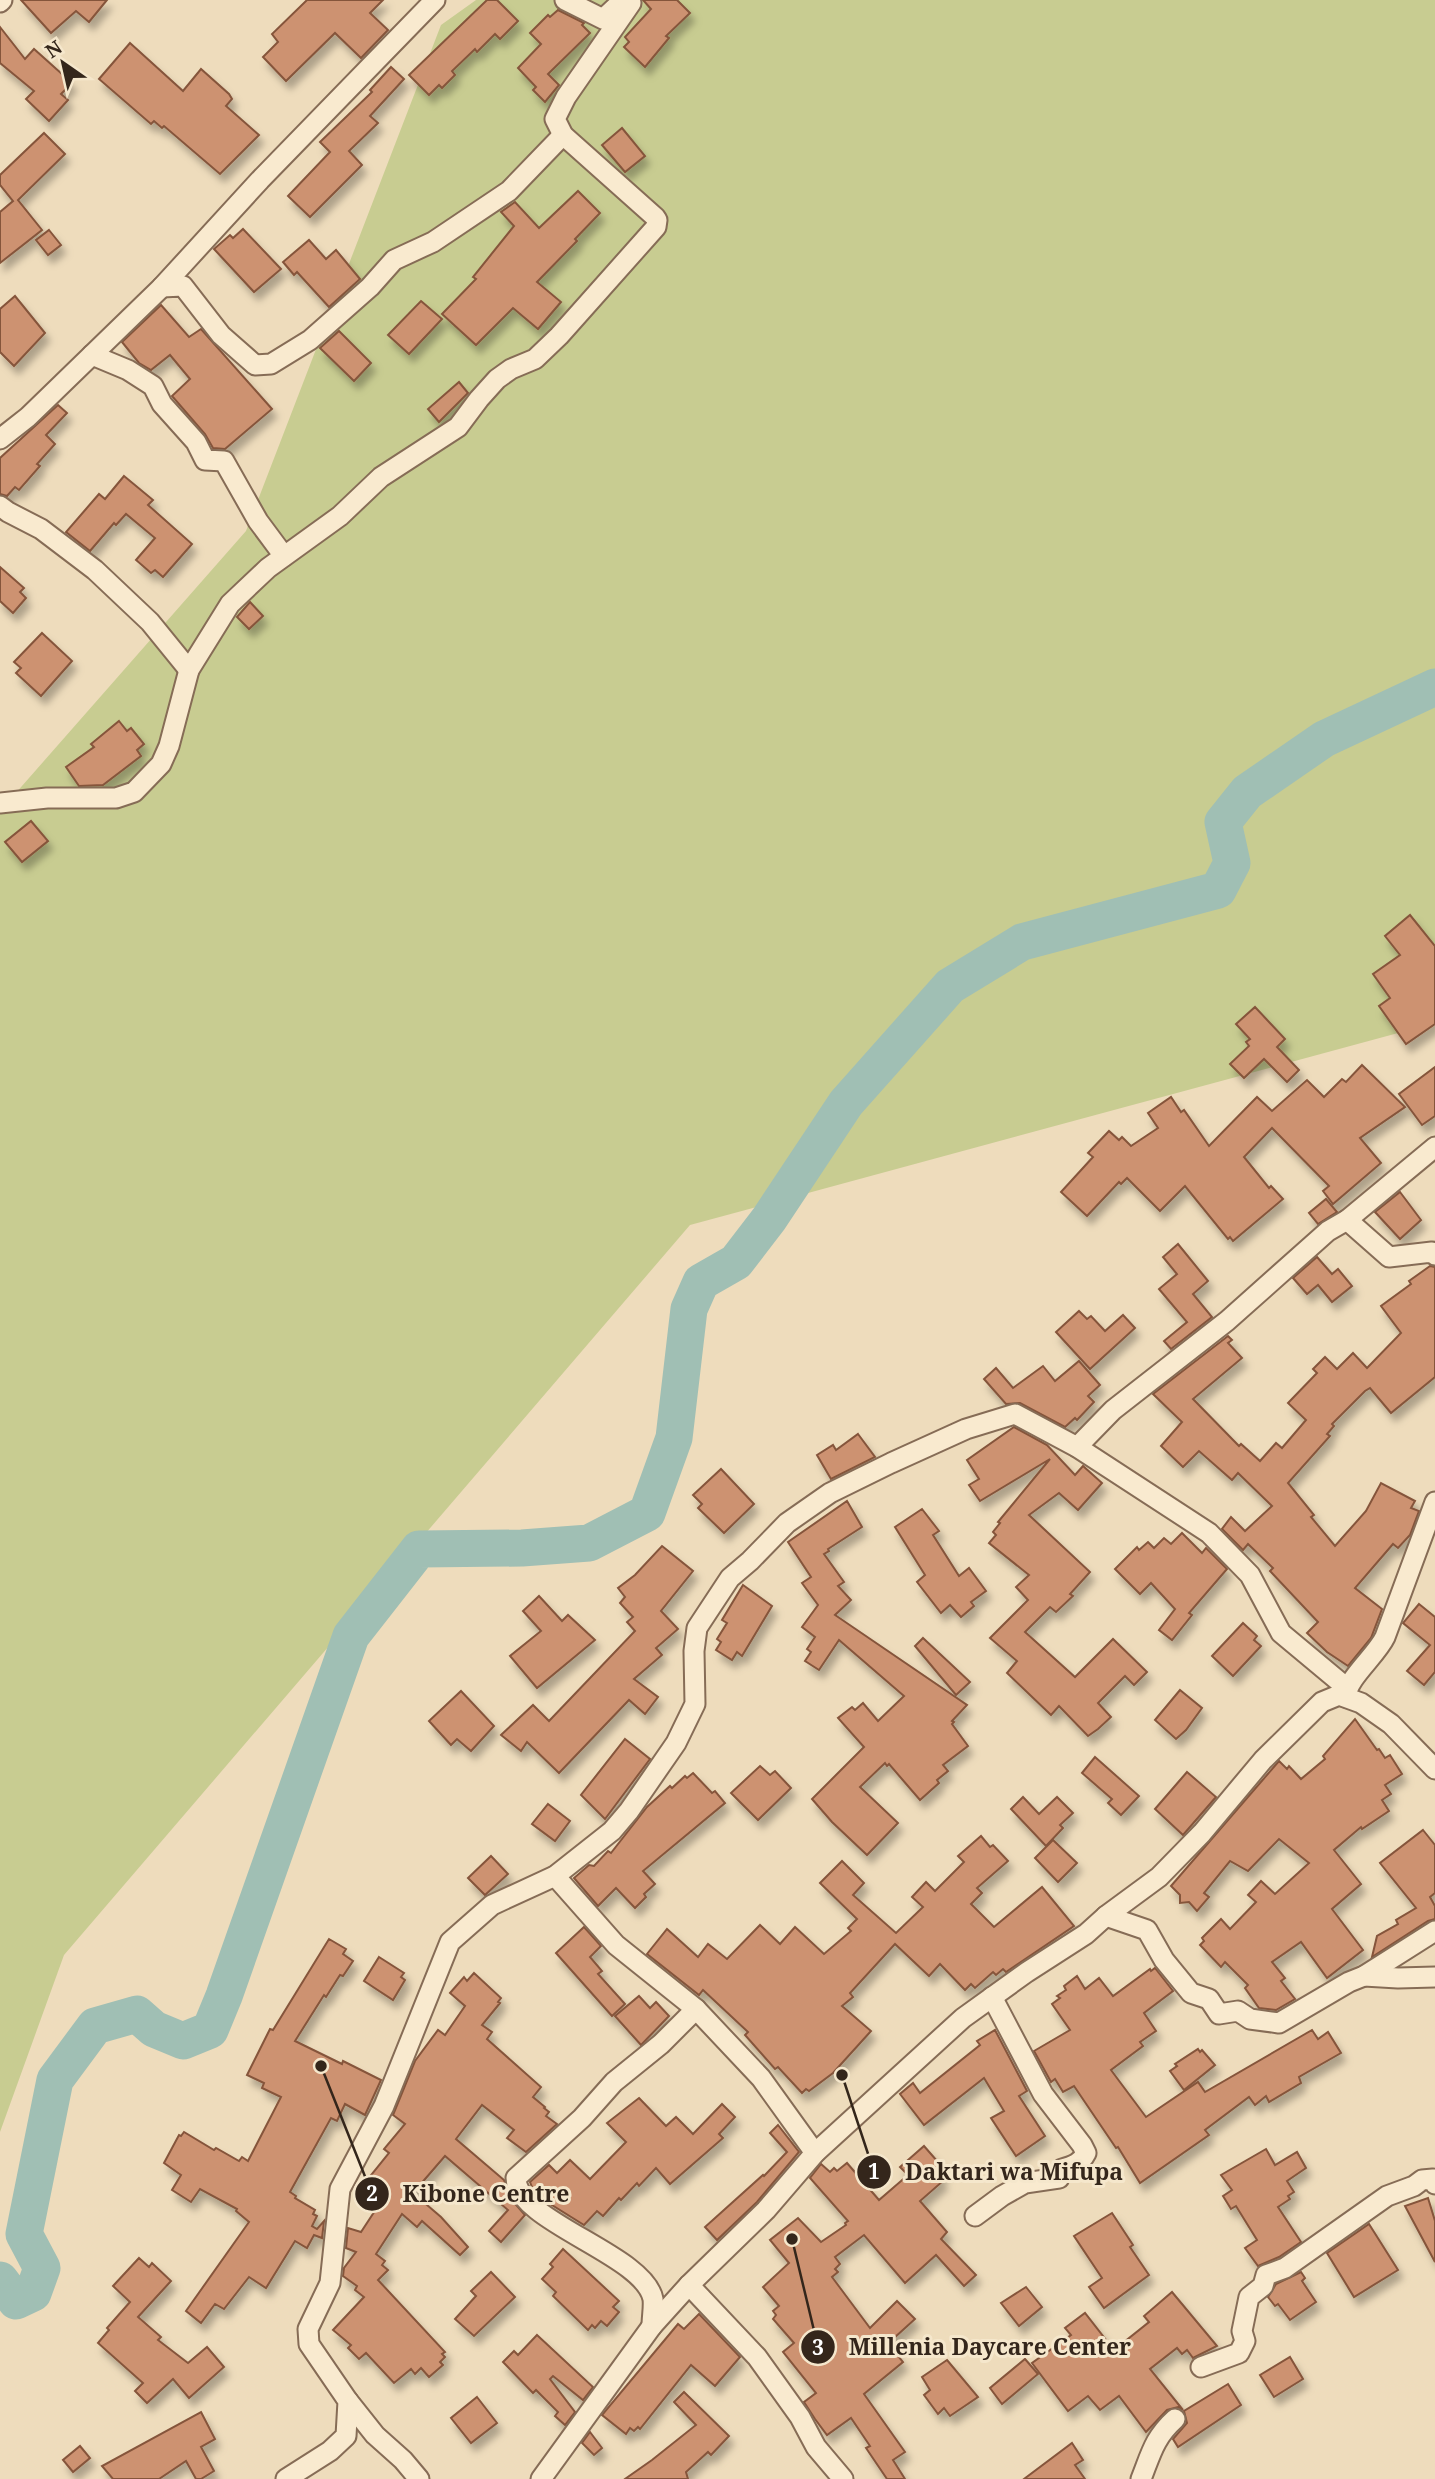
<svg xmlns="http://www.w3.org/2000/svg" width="1435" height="2479" font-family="'Noto Serif',serif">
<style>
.green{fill:#c8cc91}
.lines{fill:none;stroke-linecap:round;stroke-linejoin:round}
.river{stroke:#a0bfb4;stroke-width:37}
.building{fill:#cd9271;stroke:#85543b;stroke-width:2;filter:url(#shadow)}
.street-casing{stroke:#866c56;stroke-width:23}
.street{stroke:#f9eacf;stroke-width:19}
.leader{fill:none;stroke:#34261b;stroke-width:2.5}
.callout-dot{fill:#34261b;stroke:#f5e7cc;stroke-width:2.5}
.mark-label{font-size:21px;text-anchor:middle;font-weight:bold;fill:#fff}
.callout-label{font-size:23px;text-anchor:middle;font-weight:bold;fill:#34261b;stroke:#f5e7cc;stroke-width:6;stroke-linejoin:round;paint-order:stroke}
</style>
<defs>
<filter id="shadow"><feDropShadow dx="4.5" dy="8" stdDeviation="3.5" flood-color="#0004"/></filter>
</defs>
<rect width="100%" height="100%" fill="#eedcbc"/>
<path class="green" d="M476 0H1435V1023L690 1225 64 1955 0 2132V811L246 531 441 25Z"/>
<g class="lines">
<path class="river" d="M0 2280 16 2301 33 2293 42 2268 24 2234 55 2080 95 2026 137 2014 154 2029 183 2041 210 2030 224 1996 351 1636 419 1549 522 1548 589 1543 647 1513 674 1438 689 1309 701 1282 736 1262 769 1219 846 1103 950 986 1022 942 1218 890 1232 863 1223 822 1247 792 1324 739 1435 687"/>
</g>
<g class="building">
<path d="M21 0H107L89 22 76 11 51 33Z"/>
<path d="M307 0H383L370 13 388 30 361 58 335 33 286 81 263 57 278 42 272 34Z"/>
<path d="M487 0H497L518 21 500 39 495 34 477 52 475 49 452 71 455 75 442 88 439 85 429 95 409 75Z"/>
<path d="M643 0H677L690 13 666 36 669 38 645 67 624 47 629 42 625 37 651 9Z"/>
<path d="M558 10 584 23 582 25 590 33 548 74 559 85 545 102 533 90 536 87 518 68 541 44 530 33 548 15 550 17Z"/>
<path d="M0 27 25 59 34 49 72 83 61 94 68 100 49 121 26 99 34 91 0 63Z"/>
<path d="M130 43 183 91 201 69 229 94 232 99 226 106 259 135 220 174 164 126 162 128 154 121 151 124 99 79Z"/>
<path d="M391 67 404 79 370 116 378 123 349 151 362 165 310 217 288 196 330 152 320 142 372 92 370 90Z"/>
<path d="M622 128 645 156 625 172 602 145Z"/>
<path d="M44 133 65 154 18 200 42 230 0 263V212L13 201 0 185V175Z"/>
<path d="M578 191 600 213 575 239 577 241 537 282 561 302 538 329 513 308 476 345 442 314 476 279 473 277 514 226 501 212 515 202 539 228Z"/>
<path d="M243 229 281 269 254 292 214 249 230 235 233 238Z"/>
<path d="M49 230 61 245 48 255 36 240Z"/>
<path d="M309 240 326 259 336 250 360 279 329 307 297 272 294 275 283 262Z"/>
<path d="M15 296 45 333 14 366 0 352V309Z"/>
<path d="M421 301 442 319 409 354 388 335Z"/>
<path d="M161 305 189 337 201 329 272 409 225 449 213 448 205 434 172 396 190 379 170 355 151 370 139 363 122 342Z"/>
<path d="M339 331 371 363 354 381 320 348Z"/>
<path d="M459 382 468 393 439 422 428 409Z"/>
<path d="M58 405 67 413 46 435 55 444 37 464 40 466 19 490 15 487 7 496 0 494V458Z"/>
<path d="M124 476 153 500 148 505 192 544 163 577 155 570 151 573 136 560 155 538 126 514 116 525 114 523 90 551 66 532 99 494 105 499Z"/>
<path d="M0 567 24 588 20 592 26 598 13 613 0 601Z"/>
<path d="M250 602 263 616 249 629 237 617Z"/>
<path d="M42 633 72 661 41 696 16 673 21 668 14 662Z"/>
<path d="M119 721 127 731 131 728 144 744 137 750 141 756 103 785 79 786 66 767 94 747 91 744Z"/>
<path d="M31 821 48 841 22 862 5 842Z"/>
<path d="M1410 915 1435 946V1024L1406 1044 1379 1006 1390 998 1373 974 1400 955 1385 936Z"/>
<path d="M1255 1007 1285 1039 1277 1047 1299 1070 1287 1082 1264 1059 1244 1078 1230 1064 1249 1046 1246 1042 1250 1039 1236 1024Z"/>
<path d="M1362 1065 1405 1107 1360 1138 1381 1163 1333 1204 1323 1191 1329 1186 1272 1128 1244 1157 1269 1188 1271 1186 1283 1199 1233 1241 1230 1237 1228 1239 1185 1186 1160 1211 1127 1178 1121 1184 1119 1182 1087 1216 1061 1192 1093 1157 1088 1153 1109 1131 1119 1140 1122 1137 1131 1146 1158 1128 1148 1113 1171 1097 1181 1112 1184 1110 1209 1146 1257 1097 1272 1111 1307 1080 1324 1097 1342 1079 1346 1082Z"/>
<path d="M1435 1067V1116L1422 1125 1399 1094Z"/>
<path d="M1400 1192 1421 1220 1400 1239 1375 1212Z"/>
<path d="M1326 1199 1337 1212 1318 1224 1309 1213Z"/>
<path d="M1178 1244 1208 1281 1193 1294 1212 1317 1171 1349 1164 1341 1187 1322 1159 1289 1177 1274 1163 1257Z"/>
<path d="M1317 1257 1332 1274 1338 1269 1352 1286 1332 1302 1318 1285 1307 1294 1293 1278Z"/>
<path d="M1430 1266 1435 1267V1377L1391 1413 1370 1388 1365 1391 1332 1424 1334 1426 1327 1434 1330 1436 1288 1483 1314 1515 1311 1517 1335 1546 1366 1511 1381 1483 1415 1501 1411 1508 1419 1511 1410 1535 1398 1548 1393 1544 1355 1588 1382 1609 1371 1638 1348 1666 1327 1652 1307 1633 1318 1622 1270 1571 1273 1568 1248 1544 1243 1550 1222 1529 1231 1517 1245 1531 1272 1506 1238 1473 1232 1480 1199 1451 1183 1467 1161 1446 1182 1422 1153 1394 1228 1336 1232 1340 1228 1343 1242 1358 1193 1399 1239 1446 1241 1444 1260 1461 1276 1443 1282 1448 1306 1420 1288 1403 1317 1373 1313 1369 1325 1357 1337 1369 1353 1353 1367 1368 1401 1333 1381 1306 1411 1284 1409 1281Z"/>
<path d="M1079 1311 1087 1319 1091 1316 1105 1331 1123 1315 1135 1328 1090 1369 1056 1332Z"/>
<path d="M1079 1361 1100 1385 1088 1396 1094 1402 1077 1420 1075 1418 1065 1427 1020 1403 1006 1404 984 1379 996 1368 1013 1388 1043 1366 1055 1381Z"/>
<path d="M1014 1427 1047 1445 1075 1475 1083 1466 1102 1483 1078 1510 1059 1493 1029 1515 1090 1572 1070 1594 1073 1596 1056 1612 1050 1607 1025 1632 1075 1677 1113 1639 1147 1672 1134 1685 1125 1676 1098 1703 1111 1717 1098 1729 1088 1736 1059 1706 1051 1715 1007 1673 1017 1661 990 1638 1028 1600 1016 1587 1029 1575 989 1543 996 1535 993 1532 1000 1523 998 1522 1050 1459 980 1501 969 1485 979 1479 967 1460Z"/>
<path d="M858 1434 875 1457 831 1479 817 1455 833 1445 836 1450Z"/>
<path d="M721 1469 754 1504 724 1533 698 1508 702 1504 693 1495Z"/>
<path d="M847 1501 862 1527 828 1549 829 1551 824 1554 844 1582 838 1586 851 1600 835 1615 967 1705 952 1721 954 1722 952 1724 968 1746 943 1765 948 1771 937 1780 939 1783 920 1800 889 1764 887 1766 885 1763 860 1787 898 1823 867 1855 832 1822 812 1799 864 1747 838 1718 852 1707 855 1710 863 1703 878 1721 904 1696 839 1640 819 1670 805 1661 811 1652 807 1649 815 1637 802 1627 818 1605 802 1583 811 1577 788 1542Z"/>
<path d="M922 1509 939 1531 933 1535 959 1576 969 1568 986 1591 971 1602 974 1606 961 1617 950 1605 941 1613 917 1582 925 1575 895 1527Z"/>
<path d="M1182 1533 1202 1553 1206 1548 1227 1569 1189 1613 1192 1615 1172 1640 1159 1630 1175 1609 1151 1583 1140 1594 1115 1569 1137 1547 1139 1550 1148 1542 1154 1548 1164 1538 1171 1544Z"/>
<path d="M662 1546 693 1571 661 1611 678 1629 656 1648 662 1655 634 1679 658 1697 645 1714 629 1700 559 1773 527 1742 521 1751 501 1735 533 1705 549 1721 635 1631 627 1622 633 1617 620 1603 625 1597 618 1588 635 1575Z"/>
<path d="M743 1585 772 1606 742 1656 737 1652 732 1660 716 1650 721 1642 717 1639 727 1623 722 1620Z"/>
<path d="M539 1596 562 1621 568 1615 595 1640 537 1688 510 1656 541 1631 523 1611Z"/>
<path d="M1419 1604 1435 1617V1672L1424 1685 1407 1671 1430 1645 1403 1623Z"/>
<path d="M1243 1623 1257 1636 1254 1640 1261 1646 1233 1676 1212 1656Z"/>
<path d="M923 1638 970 1682 956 1695 915 1646Z"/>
<path d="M1180 1690 1202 1708 1186 1730 1176 1739 1155 1720Z"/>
<path d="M461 1691 494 1726 471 1751 457 1739 451 1745 429 1721Z"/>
<path d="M1355 1719 1377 1750 1379 1749 1385 1758 1390 1755 1402 1774 1385 1785 1391 1794 1382 1800 1389 1811 1362 1829 1361 1827 1334 1850 1361 1884 1332 1909 1363 1950 1327 1978 1301 1942 1272 1962 1285 1978 1281 1981 1295 1999 1276 2010 1259 2008 1245 1988 1248 1985 1225 1962 1221 1967 1200 1945 1204 1941 1202 1938 1221 1919 1230 1929 1256 1902 1248 1895 1261 1881 1275 1894 1309 1863 1279 1839 1248 1871 1230 1861 1204 1893 1209 1897 1197 1911 1189 1902 1180 1903V1895L1171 1886 1279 1761 1287 1769 1289 1766 1301 1779 1325 1759 1323 1756Z"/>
<path d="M625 1739 650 1759 605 1819 581 1795Z"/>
<path d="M1095 1757 1139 1796 1121 1815 1108 1803 1112 1799 1082 1773Z"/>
<path d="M760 1766 770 1775 775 1771 791 1788 758 1820 731 1793Z"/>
<path d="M1187 1772 1216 1797 1183 1835 1155 1809Z"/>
<path d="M693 1773 712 1793 715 1791 725 1803 643 1871 655 1884 644 1894 646 1897 635 1908 616 1888 598 1906 574 1878 589 1865 594 1866 608 1851 611 1853 647 1807 670 1786 672 1788 685 1776 687 1778Z"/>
<path d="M1023 1797 1039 1814 1057 1797 1073 1813 1060 1825 1063 1828 1046 1846 1011 1809Z"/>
<path d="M548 1804 570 1821 555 1841 532 1824Z"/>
<path d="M1423 1830 1435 1845V1893L1430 1897 1435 1906V1919L1428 1921 1372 1957 1377 1936 1398 1924 1396 1920 1416 1908 1380 1863Z"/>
<path d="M981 1836 990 1847 993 1845 1008 1861 977 1888 982 1893 971 1904 994 1927 1042 1887 1074 1926 1006 1972 1003 1969 996 1975 993 1972 975 1988 971 1984 965 1990 940 1964 929 1976 895 1944 850 1993 853 1997 842 2006 871 2031 833 2073 809 2091 806 2089 802 2093 778 2067 775 2069 745 2035 748 2032 703 1990 699 1995 647 1954 667 1929 698 1957 708 1944 727 1959 760 1925 780 1944 795 1927 824 1954 851 1931 848 1928 857 1919 820 1883 842 1861 864 1883 853 1895 896 1933 923 1907 912 1897 926 1882 935 1891 964 1862 958 1856Z"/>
<path d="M1053 1840 1077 1863 1058 1882 1035 1858Z"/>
<path d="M491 1856 508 1874 485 1895 468 1878Z"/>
<path d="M584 1927 601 1946 590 1957 602 1971 598 1974 625 2004 612 2016 556 1953Z"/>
<path d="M329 1939 346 1949 343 1954 353 1961 343 1976 340 1975 326 1997 324 1995 295 2041 342 2064 343 2061 381 2080 365 2115 345 2104 337 2121 331 2118 290 2192 296 2196 295 2198 315 2210 313 2214 317 2216 312 2226 317 2229 324 2221 322 2238 314 2235 307 2248 295 2241 266 2288 249 2277 224 2309 215 2304 201 2323 186 2311 249 2222 236 2211 237 2209 200 2189 191 2202 172 2190 181 2175 164 2163 179 2135 181 2136 184 2132 214 2150 216 2148 239 2161 242 2157 248 2161 281 2097 262 2088 264 2083 247 2075 270 2029 273 2030Z"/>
<path d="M379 1957 404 1973 401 1977 405 1980 393 2000 364 1981Z"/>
<path d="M1155 1968 1173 1991 1144 2013 1156 2031 1140 2042 1143 2046 1111 2070 1146 2117 1198 2082 1205 2092 1312 2030 1318 2039 1328 2032 1341 2053 1299 2077 1301 2083 1269 2102 1266 2096 1255 2105 1249 2097 1205 2130 1209 2135 1140 2183 1118 2147 1116 2148 1074 2086 1063 2092 1055 2079 1051 2082 1034 2051 1070 2030 1052 2004 1060 1998 1057 1996 1066 1990 1064 1986 1077 1976 1085 1989 1099 1978 1113 1996 1150 1969 1151 1971Z"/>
<path d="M474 1973 501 1998 498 2002 500 2003 482 2025 492 2032 487 2039 541 2087 533 2097 545 2107 544 2108 549 2112 546 2116 557 2124 526 2152 507 2138 514 2130 482 2105 456 2139 504 2180 510 2198 525 2215 501 2242 489 2231 508 2210 445 2156 413 2193 441 2217 468 2247 460 2255 422 2221 417 2227 402 2214 376 2254 385 2261 382 2265 388 2270 378 2280 445 2352 442 2354 445 2357 440 2362 443 2365 429 2377 421 2368 415 2374 411 2369 394 2383 366 2353 359 2359 348 2348 351 2345 333 2330 364 2297 355 2290 357 2286 343 2276 344 2268 356 2252 346 2248 348 2228 361 2232 382 2200 363 2185 389 2153 384 2149 405 2124 393 2115 415 2061 438 2030 445 2035 465 2006 450 1993 464 1977 467 1981Z"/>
<path d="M639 1996 650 2008 656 2002 669 2016 641 2045 615 2016Z"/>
<path d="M995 2030 1027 2091 1019 2096 1045 2136 1016 2156 991 2118 1004 2111 984 2078 924 2125 900 2094 913 2083 920 2093 980 2045 977 2041Z"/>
<path d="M1198 2049 1200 2052 1202 2050 1215 2065 1184 2090 1170 2071 1177 2066 1175 2064Z"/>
<path d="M639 2098 666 2126 676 2117 693 2134 722 2104 735 2117 719 2134 723 2138 670 2184 656 2168 639 2186 637 2183 621 2200 619 2198 603 2216 597 2211 584 2225 544 2200 532 2187 530 2182 549 2165 557 2173 570 2160 590 2179 626 2142 607 2123Z"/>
<path d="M778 2125 799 2152 757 2202 717 2240 705 2227 763 2175 764 2176 787 2152 770 2133Z"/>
<path d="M924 2146 945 2170 938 2175 943 2181 920 2201 947 2232 941 2239 976 2275 964 2286 936 2255 905 2283 864 2235 835 2257 840 2264 835 2269 838 2272 832 2277 870 2328 897 2301 915 2319 893 2339 895 2342 890 2346 903 2362 864 2394 905 2452 893 2460 905 2479H887L866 2448 870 2446 851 2418 827 2435 815 2419 804 2402 816 2393 783 2352 794 2343 773 2319 776 2315 773 2311 779 2306 763 2287 789 2263 770 2240 798 2218 821 2242 846 2225 845 2223 848 2221 810 2178 821 2164 830 2172 834 2168 837 2171 847 2163 879 2200 908 2175 900 2167Z"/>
<path d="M1266 2149 1275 2165 1297 2152 1306 2168 1287 2181 1294 2192 1288 2196 1290 2199 1278 2207 1301 2242 1279 2257 1258 2266 1245 2248 1257 2240 1236 2206 1231 2209 1223 2196 1232 2190 1221 2175Z"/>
<path d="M1428 2198 1435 2221V2262L1405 2206Z"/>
<path d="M1112 2213 1133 2245 1130 2247 1149 2275 1104 2308 1089 2287 1102 2278 1074 2236Z"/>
<path d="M1369 2224 1398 2270 1354 2297 1327 2253Z"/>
<path d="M563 2249 619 2301 613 2307 619 2312 607 2326 601 2321 595 2328 592 2325 588 2330 553 2296 556 2292 542 2279 553 2267 550 2264Z"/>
<path d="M139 2258 149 2267 152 2263 171 2281 138 2317 161 2337 158 2340 188 2363 207 2347 224 2367 189 2398 173 2379 147 2403 135 2391 143 2383 98 2343 109 2330 107 2328 130 2302 113 2286Z"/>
<path d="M491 2272 515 2297 474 2336 455 2319 476 2296 471 2291Z"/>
<path d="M1301 2272 1305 2278 1302 2281 1316 2302 1290 2320 1278 2304 1275 2306 1268 2297 1276 2284Z"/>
<path d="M1026 2287 1042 2307 1019 2326 1001 2303Z"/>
<path d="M1172 2292 1217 2346 1193 2358 1187 2350 1182 2354 1177 2348 1150 2369 1183 2410 1178 2407 1167 2410 1146 2432 1119 2396 1100 2410 1088 2396 1068 2411 1032 2363 1071 2335 1065 2328 1085 2313 1114 2350 1149 2322 1144 2316Z"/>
<path d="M699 2314 740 2357 715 2386 691 2365 640 2429 638 2427 634 2431 630 2428 626 2434 602 2415 678 2324 684 2329Z"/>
<path d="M537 2335 593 2387 583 2400 553 2376 550 2379 575 2412 565 2425 555 2416 558 2412 536 2390 533 2393 503 2362 514 2351 518 2355Z"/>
<path d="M1290 2357 1303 2379 1274 2397 1260 2375Z"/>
<path d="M1025 2359 1038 2374 1002 2404 990 2388Z"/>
<path d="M947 2360 978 2397 950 2416 944 2408 938 2414 924 2395 930 2390 922 2377Z"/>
<path d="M1228 2384 1241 2405 1178 2447 1173 2439 1187 2423 1184 2411Z"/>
<path d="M684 2392 729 2436 711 2455 708 2452 686 2472 688 2479H625L652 2460 696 2425 674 2402Z"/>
<path d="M477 2397 497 2423 471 2443 451 2418Z"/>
<path d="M201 2412 215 2439 201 2447 214 2471 201 2479H196L186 2461 159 2479H113L102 2466Z"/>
<path d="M590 2432 602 2448 594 2455 582 2443Z"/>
<path d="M1072 2443 1083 2460 1075 2465 1085 2479H1024Z"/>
<path d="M80 2446 90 2458 73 2472 63 2460Z"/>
</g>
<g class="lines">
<g class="street-casing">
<g id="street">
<path d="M565 0 603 19 619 4 630 3"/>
<path d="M0 2 2 0"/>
<path d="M162 287 183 286 221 335 255 365 271 364 310 340 370 287 394 260 433 242 509 191 563 135"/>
<path d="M92 355 128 370 153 386 162 404 196 442 205 460 224 461 258 521 284 556"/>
<path d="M0 439 28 417 162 287 260 180 435 0"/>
<path d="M0 506 8 512 41 529 95 570 150 622 189 670"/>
<path d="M0 803 47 798H116L134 792 161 764 169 746 189 670 230 604 268 568 340 516 381 477 458 427 479 399 497 379 511 369 535 359 559 336 656 227 657 220 655 217 563 135 555 119 566 97 631 3"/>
<path d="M1347 1220 1389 1257 1432 1252 1435 1255"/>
<path d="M1077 1447 1113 1410 1227 1321 1328 1231 1347 1220 1435 1147"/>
<path d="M1346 1697C1347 1678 1376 1656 1385 1637L1435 1502"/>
<path d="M555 1876 616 1945 696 2009 761 2078 815 2153"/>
<path d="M1106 1916 1147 1930 1164 1960 1191 1993 1209 1999 1219 2014 1238 2011 1250 2019 1279 2023 1349 1982 1364 1976 1435 1931"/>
<path d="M1364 1976 1398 1978 1435 1977"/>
<path d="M975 2216 1002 2196 1025 2183 1059 2178 1062 2169C1073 2166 1081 2163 1086 2153L1082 2145 1043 2094 992 1997"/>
<path d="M689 2285 757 2357 800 2417 816 2447 843 2479"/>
<path d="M652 2326C652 2317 654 2307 653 2299 644 2254 516 2222 516 2178L582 2118 614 2082 661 2044 696 2009"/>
<path d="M1201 2367 1239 2353 1245 2341 1242 2331 1249 2297 1263 2286 1266 2275 1285 2268 1387 2196 1414 2186 1422 2180 1433 2179 1435 2184"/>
<path d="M348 2401 375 2435 403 2460 419 2479"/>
<path d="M286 2479 330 2451 346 2436 348 2401 309 2344 308 2329 330 2283 340 2189 384 2106 450 1942 492 1905 555 1876 612 1831 629 1811 676 1743 695 1704 694 1651 697 1628 730 1578 750 1561 787 1523 830 1493 891 1463 966 1429 1015 1414 1077 1447 1209 1533 1250 1575 1281 1633 1347 1688"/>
<path d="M541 2479 652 2326 689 2285 766 2210 815 2153 963 2018 1027 1972 1086 1934 1106 1916 1159 1877 1202 1833 1263 1760 1322 1702 1339 1695 1361 1703 1391 1724 1435 1769"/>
<path d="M1141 2479C1151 2454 1154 2438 1175 2419"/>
</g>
</g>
<use href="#street" class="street"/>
</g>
<path class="leader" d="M842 2075L874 2172M321 2066L372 2194M792 2239L818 2347"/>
<g class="callout-dot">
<circle cx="842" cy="2075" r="7"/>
<circle cx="321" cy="2066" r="7"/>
<circle cx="792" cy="2239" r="7"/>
<circle cx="874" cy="2172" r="18"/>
<circle cx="372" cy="2194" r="18"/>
<circle cx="818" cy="2347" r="18"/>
</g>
<g class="mark-label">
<text x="874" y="2179">1</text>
<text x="372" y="2201">2</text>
<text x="818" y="2355">3</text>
</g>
<g class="callout-label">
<text x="1014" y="2180">Daktari wa Mifupa</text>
<text x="486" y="2202">Kibone Centre</text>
<text x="990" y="2355">Millenia Daycare Center</text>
</g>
<g transform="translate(63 63) rotate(326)" stroke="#f5e7cc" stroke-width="5" paint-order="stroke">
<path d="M0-5L12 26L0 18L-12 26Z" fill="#34261b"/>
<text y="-10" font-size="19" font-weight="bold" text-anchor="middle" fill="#34261b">N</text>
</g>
</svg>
